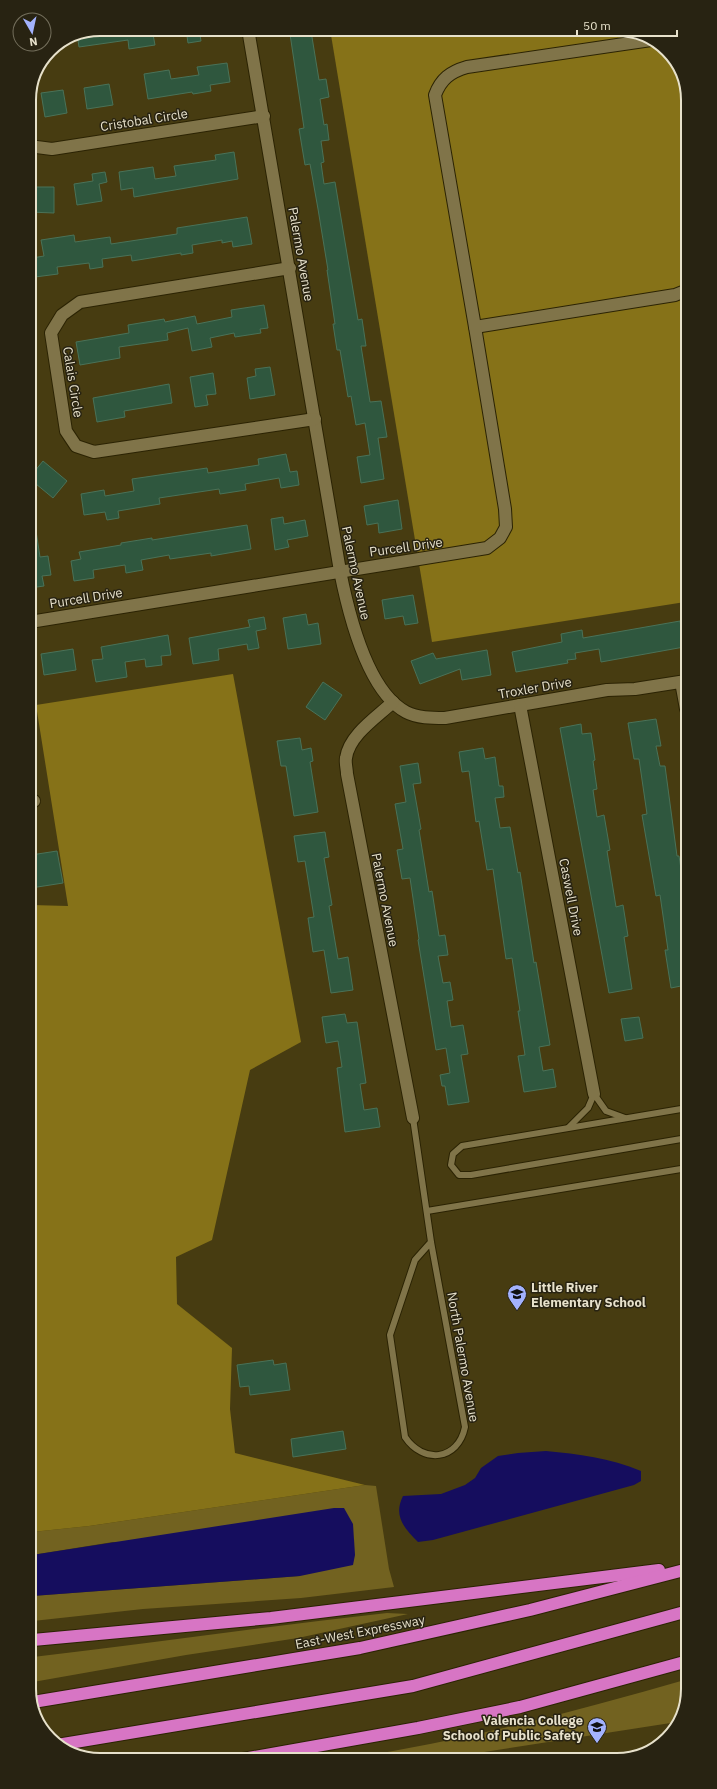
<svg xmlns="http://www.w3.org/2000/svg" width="717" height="1789" font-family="'IBM Plex Sans',sans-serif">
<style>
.green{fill:#726220}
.forest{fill:#867218}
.water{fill:#150d5e}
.building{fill:#2f573e;stroke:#4a7258}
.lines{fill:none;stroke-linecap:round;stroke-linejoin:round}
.lane-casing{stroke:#2b2303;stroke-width:8}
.street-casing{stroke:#2b2303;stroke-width:14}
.highway-casing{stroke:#2b2303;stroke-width:14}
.lane{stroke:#807449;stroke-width:6}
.street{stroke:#807449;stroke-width:12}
.highway{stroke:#d775c4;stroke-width:12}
.labels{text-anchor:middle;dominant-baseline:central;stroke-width:3;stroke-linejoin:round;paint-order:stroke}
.street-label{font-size:13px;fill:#e7e1cb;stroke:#282312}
.poi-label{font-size:13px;font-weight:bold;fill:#e7e1cb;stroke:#282312;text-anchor:start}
.rim{fill:none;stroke:#e7e1cb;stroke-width:2}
</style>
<rect width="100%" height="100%" fill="#473c11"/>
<g class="green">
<path d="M365 1485 376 1486 389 1569 394 1587 301 1598 143 1609 33 1621 32 1596 300 1576 113 1542 32 1555V1532L89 1526Z"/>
<path d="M387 1613 408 1614 298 1638 186 1655 33 1682V1657C151 1643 269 1626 387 1613Z"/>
<path d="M688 1679V1689L677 1722 452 1757 352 1758C466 1740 578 1711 688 1679Z"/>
</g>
<g class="forest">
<path d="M330 29H621L660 44 684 78 685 602 432 642Z"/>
<path d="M233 674 301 1042 250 1070 212 1240 176 1257 177 1304 232 1348 230 1409 235 1453 365 1485 89 1526 32 1532 31 905 68 906 36 705Z"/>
</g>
<g class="water">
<path d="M546 1451C578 1454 610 1458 641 1471V1481L634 1485 433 1540 418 1542C404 1528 393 1516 403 1496L441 1494 465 1485 475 1478 481 1468 498 1456 518 1453Z"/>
<path d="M334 1508H344L353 1524 355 1555 353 1565 300 1576 32 1596V1555Z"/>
</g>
<g class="building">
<path d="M100 29H152L155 45 129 49 128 40 79 47 77 34Z"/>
<path d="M186 29H199L201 41 188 43Z"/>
<path d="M311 31 319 80 326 79 329 97 320 99 324 125 327 124 329 140 321 141 324 162 321 163 324 184 335 182 358 320 362 319 366 346H361L370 402 381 401 387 437 378 438 384 479 361 483 357 457 370 455 365 423 356 425 351 396 348 397 340 350H337L333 324H335L327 270H328L318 209 310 164 305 165 299 129 304 128 290 34Z"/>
<path d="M227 63 230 82 210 85 211 91 193 94 192 92 148 99 144 74 169 70 171 79 199 75 197 67Z"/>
<path d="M109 84 113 105 87 109 84 88Z"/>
<path d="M63 90 67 113 45 117 41 93Z"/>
<path d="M234 152 238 179 134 197 133 188 121 190 119 172 153 167 155 179 176 176 174 166 216 160 215 155Z"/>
<path d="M105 172 107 182 99 184 102 201 77 205 74 184 93 181 92 174Z"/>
<path d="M29 187H54V213L29 212Z"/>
<path d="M247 217 252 244 233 247 232 241 222 243V240L192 245 193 253 181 255V253L132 261 131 255 102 259 103 267 90 269 89 263 57 267 58 274 35 277 32 258 44 256 41 240 74 235 75 242 110 237 111 244 177 234V228Z"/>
<path d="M264 305 268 328 260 329 261 333 235 337 234 333 210 338 212 347 192 351 188 328 167 333 168 340 119 347 120 358 80 365 76 342 129 333 128 325 164 319 165 322 195 316 197 324 232 317 231 310Z"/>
<path d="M270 367 275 395 250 399 247 378 256 376 255 369Z"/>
<path d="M213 373 216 394 206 395 208 405 195 407 190 377Z"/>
<path d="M169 384 172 403 124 411 125 417 97 422 93 398Z"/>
<path d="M286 454 290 472 297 471 299 485 281 488 279 478 245 484 246 490 220 494 219 489 159 498 160 504 118 511 119 518 107 520 105 512 84 515 81 494 104 490 105 496 134 491 132 479 207 468 208 473 259 465 258 459Z"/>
<path d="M43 461 67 481 53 498 30 479V477Z"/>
<path d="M398 500 402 529 379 533 378 523 367 525 364 506Z"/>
<path d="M283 517 284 524 305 520 308 536 287 540 289 547 275 550 271 519Z"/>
<path d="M247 525 251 549 211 556V553L170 559 169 555 141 560 143 570 126 573 125 565 93 570 94 578 74 581 71 561 81 559 79 552 121 545V543L152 538V540Z"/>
<path d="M36 531 40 557 48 556 51 575 42 576 44 586 30 588V532Z"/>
<path d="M413 595 418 623 405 625 403 616 385 619 382 600Z"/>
<path d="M306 614 308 625 318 623 321 644 288 649 283 618Z"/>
<path d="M264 617 266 629 256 631 259 648 248 650 247 644 218 649 219 660 193 664 189 638 250 627 248 620Z"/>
<path d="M680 621 684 647 601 662 599 649 575 653 576 659 567 660 568 663 516 672 512 652 562 642 561 634 582 630 583 638Z"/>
<path d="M168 635 171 655 161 656 162 665 146 667 145 659 125 662 127 677 96 682 92 660 103 659 101 647Z"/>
<path d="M73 649 76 670 44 675 41 654Z"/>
<path d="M487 650 491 675 462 680 460 669 420 684 411 661 433 653 436 659Z"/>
<path d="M323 682 342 695 325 720 306 707Z"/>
<path d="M656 719 661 746H656L660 766H665L677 856H679L686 902V918L681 919 686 952V985L671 988 665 950H668L660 895 656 896 642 815 647 814 639 759H634L628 723Z"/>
<path d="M581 724 582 734 591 733 595 760 593 761 597 789 593 790 597 817 604 815 610 850 607 851 616 907 623 905 628 936 624 937 632 989 609 993 560 728Z"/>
<path d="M300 738 302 750 311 748 313 761 310 762 318 812 294 816 286 766H281L277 741Z"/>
<path d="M483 748 485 759 495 757 499 786H503L504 797 495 798 500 828 510 827 518 873 520 872 534 963 536 962 550 1045 539 1047 543 1071 553 1069 556 1087 524 1092 518 1056 525 1055 518 1011H520L512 958 506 959 493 869 487 870 479 821 476 822 469 771 462 772 459 752Z"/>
<path d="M418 763 421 783 413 784 421 829 419 830 429 892 432 891 439 936 445 935 448 955 438 956 443 983 450 982 453 1000 447 1001 451 1027 463 1025 468 1054 461 1055 469 1102 448 1105 445 1086H442L440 1075 450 1073 446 1048 436 1050 418 940 419 939 410 878 402 879 397 850 403 849 395 804 406 802 400 766Z"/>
<path d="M325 832 329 857 324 858 332 905 329 906 338 959 348 957 353 990 331 993 324 950 313 952 308 918 314 917 305 861 298 862 294 836Z"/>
<path d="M57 851 63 883 31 888V855Z"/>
<path d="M345 1014 347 1023 357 1022 366 1083 360 1084 364 1110 377 1108 380 1127 345 1132 337 1068 342 1067 338 1041 326 1043 322 1017Z"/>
<path d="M639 1017 643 1038 625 1041 621 1019Z"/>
<path d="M273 1360 274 1365 286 1363 290 1390 250 1395 249 1386 240 1387 237 1365Z"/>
<path d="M343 1431 346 1449 293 1457 291 1439Z"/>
</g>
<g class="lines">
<g class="lane-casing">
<g id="lane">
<path d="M594 1094 606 1111 625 1118"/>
<path d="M687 1108 462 1146 453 1154 451 1165 459 1175H471L687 1138"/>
<path d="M413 1118 431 1242 465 1427C458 1461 423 1464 405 1437L390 1335 415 1260 431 1242"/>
<path d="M569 1127 588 1108 594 1094"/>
<path d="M427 1211 687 1168"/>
</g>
</g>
<g class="street-casing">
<g id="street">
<path d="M248 29 340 571C348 611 367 691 406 712 417 718 432 718 445 718L607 690 635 689 686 681"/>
<path d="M29 146 52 149 264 116"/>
<path d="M290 268 80 302 62 315 51 333 66 431 76 446 94 452 315 419"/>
<path d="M475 327 675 295 685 291"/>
<path d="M30 622 487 548 500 538 506 527 505 509 475 327 435 95C441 79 450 72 467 67L651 40"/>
<path d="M681 682 686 709"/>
<path d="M393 702C377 717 349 735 346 758 345 763 347 769 347 774L413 1118"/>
<path d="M520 705 594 1094"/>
<path d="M31 800 34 801"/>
</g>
</g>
<g class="highway-casing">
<g id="highway">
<path d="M33 1640 271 1618 659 1570"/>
<path d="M33 1702 360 1648 530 1610 688 1569"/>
<path d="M57 1745 413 1686 688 1611"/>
<path d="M243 1759 418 1728 520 1707 688 1661"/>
</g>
</g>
<use href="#lane" class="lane"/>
<use href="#street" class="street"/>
<use href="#highway" class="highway"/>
</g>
<defs>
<g id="school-pin" transform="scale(1)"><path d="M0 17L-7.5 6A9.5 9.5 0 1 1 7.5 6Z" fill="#a3b2fd" stroke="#282312"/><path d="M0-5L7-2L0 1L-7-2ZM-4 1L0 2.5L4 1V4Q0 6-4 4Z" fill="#111"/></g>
<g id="university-pin" transform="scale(1)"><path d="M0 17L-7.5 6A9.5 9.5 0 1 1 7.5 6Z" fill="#a3b2fd" stroke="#282312"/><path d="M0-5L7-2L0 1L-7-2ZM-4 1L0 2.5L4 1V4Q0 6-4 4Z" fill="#111"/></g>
</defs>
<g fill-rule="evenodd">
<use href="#school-pin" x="517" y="1294"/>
<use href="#university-pin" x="597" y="1727"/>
</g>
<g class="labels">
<g class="street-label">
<text transform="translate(144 120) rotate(-9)">Cristobal Circle</text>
<text transform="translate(301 254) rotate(80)">Palermo Avenue</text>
<text transform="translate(73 382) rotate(81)">Calais Circle</text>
<text transform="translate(406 547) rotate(-8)">Purcell Drive</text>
<text transform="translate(356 573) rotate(78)">Palermo Avenue</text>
<text transform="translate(86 598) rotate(-9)">Purcell Drive</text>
<text transform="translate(535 688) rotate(-10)">Troxler Drive</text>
<text transform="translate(571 897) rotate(79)">Caswell Drive</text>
<text transform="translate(385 900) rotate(79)">Palermo Avenue</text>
<text transform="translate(463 1357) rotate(80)">North Palermo Avenue</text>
<text transform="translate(360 1632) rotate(-11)">East-West Expressway</text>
</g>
<g class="poi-label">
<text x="531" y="1287">Little River<tspan x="531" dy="15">Elementary School</tspan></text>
<text x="583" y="1720" text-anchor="end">Valencia College<tspan x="583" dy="15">School of Public Safety</tspan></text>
</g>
</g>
<path d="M0 0H717V1789H0ZM100 36H617A64 64 0 0 1 681 100V1689A64 64 0 0 1 617 1753H100A64 64 0 0 1 36 1689V100A64 64 0 0 1 100 36Z" fill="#282312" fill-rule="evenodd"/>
<path class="rim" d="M100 36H617A64 64 0 0 1 681 100V1689A64 64 0 0 1 617 1753H100A64 64 0 0 1 36 1689V100A64 64 0 0 1 100 36Z"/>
<g transform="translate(32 32) rotate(171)"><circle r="19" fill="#282312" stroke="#746f5c"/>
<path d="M0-3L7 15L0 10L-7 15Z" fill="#a3b2fd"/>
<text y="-6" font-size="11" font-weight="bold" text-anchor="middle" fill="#e7e1cb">N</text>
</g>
<path d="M577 30v6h100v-6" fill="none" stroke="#e7e1cb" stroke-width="2"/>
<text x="583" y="30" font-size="12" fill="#e7e1cb" stroke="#282312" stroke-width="3" paint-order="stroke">50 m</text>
</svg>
